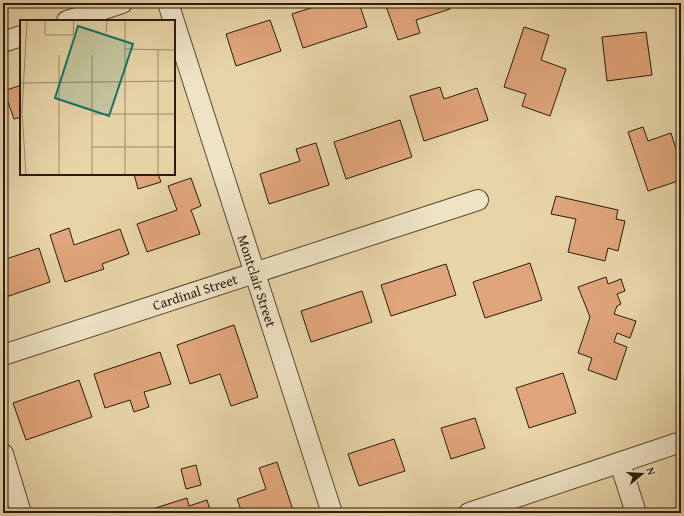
<svg xmlns="http://www.w3.org/2000/svg" width="684" height="516" font-family="'Gentium Book Plus',serif">
<style>
.building{fill:#e0a57a;stroke:#291b12}
.lines{fill:none;stroke-linecap:round;stroke-linejoin:round}
.minor-casing{stroke:#584937;stroke-width:22}
.minor{stroke:#efe3c6;stroke-width:20}
.labels{text-anchor:middle;dominant-baseline:central;stroke-width:4;stroke-linejoin:round;paint-order:stroke}
.street-label{font-size:14px;fill:#291b12;stroke:#efe3c6}
.inset-road{fill:none;stroke:#9b8a6b;stroke-width:1}
.view{fill:#0f766e;fill-opacity:0.15;stroke:#0f766e;stroke-width:2}
.inset-edge{fill:none;stroke:#291b12;stroke-width:2}
</style>
<rect width="100%" height="100%" fill="#e7d4a7"/>
<filter id="stains"><feTurbulence type="fractalNoise" baseFrequency=".005" numOctaves="4"/><feColorMatrix values="0 0 0 0 .2 0 0 0 0 .09 0 0 0 0 .02 0 0 0 .5 -.17"/></filter>
<radialGradient id="worn" r=".72"><stop offset=".6" stop-color="#630" stop-opacity="0"/><stop offset="1" stop-color="#630" stop-opacity=".3"/></radialGradient>
<g class="building">
<path d="M326 3H359L367 27 303 48 292 14Z"/>
<path d="M385 3H448L450 9 416 20 420 33 398 40Z"/>
<path d="M270 20 281 51 236 66 226 34Z"/>
<path d="M524 27 549 35 541 60 566 69 550 116 522 106 526 94 504 87Z"/>
<path d="M646 32 652 75 607 81 602 37Z"/>
<path d="M21 85V117L14 119 4 91Z"/>
<path d="M440 87 444 99 477 88 488 120 424 141 410 96Z"/>
<path d="M400 120 412 157 346 179 334 142Z"/>
<path d="M643 127 648 141 671 133 676 149 681 148V180L648 191 628 132Z"/>
<path d="M316 143 329 185 269 204 260 174 300 161 296 149Z"/>
<path d="M134 174H158L161 182 138 189Z"/>
<path d="M191 178 201 206 191 210 200 234 147 252 137 224 177 210 168 186Z"/>
<path d="M556 196 618 210 616 219 625 221 618 251 608 248 605 261 568 252 576 219 551 214Z"/>
<path d="M69 228 74 245 120 229 129 254 102 264 104 269 65 282 50 235Z"/>
<path d="M39 248 50 282 3 298V260Z"/>
<path d="M530 263 542 300 485 318 473 282Z"/>
<path d="M446 264 456 295 391 316 381 285Z"/>
<path d="M606 277 608 284 621 279 625 291 617 294 621 304 617 306 614 314 636 321 630 338 617 333 614 342 627 347 616 380 588 370 592 358 578 353 590 317 578 287Z"/>
<path d="M362 291 372 322 311 342 301 311Z"/>
<path d="M234 325 258 397 231 406 220 374 190 384 177 345Z"/>
<path d="M160 352 171 384 144 392 149 407 134 412 130 400 105 408 94 374Z"/>
<path d="M563 373 576 413 529 428 516 388Z"/>
<path d="M79 380 92 417 26 440 13 403Z"/>
<path d="M475 418 485 448 451 459 441 428Z"/>
<path d="M394 439 405 471 359 486 348 454Z"/>
<path d="M277 462 294 513H242L237 499 266 489 259 468Z"/>
<path d="M196 465 201 485 186 489 181 469Z"/>
<path d="M187 498 189 506 207 500 211 513H140Z"/>
</g>
<g class="lines">
<g class="minor-casing">
<g id="minor">
<path d="M168 3 332 513"/>
<path d="M67 21 122 3"/>
<path d="M3 42 21 36"/>
<path d="M3 355 478 200"/>
<path d="M3 454 21 513"/>
<path d="M620 463 636 513"/>
<path d="M469 513 681 442"/>
</g>
</g>
<use href="#minor" class="minor"/>
</g>
<g class="labels">
<g class="street-label">
<text transform="translate(257 281) rotate(72)">Montclair Street</text>
<text transform="translate(195 292) rotate(-18)">Cardinal Street</text>
</g>
</g>
<g transform="translate(20 20)">
<rect width="155" height="155" fill="#e7d4a7"/>
<path class="inset-road" d="M25 0V15H53L54 0M105 0V155M86 13 87 0M105 29 155 30M39 35V155M0 63 155 61M73 94H155M72 127H155M6 155 2 91 7 0M72 155V35M138 155V29"/>
<path class="view" d="M58 6 113 24 89 96 35 78Z"/>
<rect width="155" height="155" class="inset-edge"/>
</g>
<rect width="684" height="516" fill="none" stroke="#e7d4a7" stroke-width="16"/>
<rect x="4" y="4" width="676" height="508" fill="none" stroke="#291b12" stroke-width="2"/>
<rect x="8" y="8" width="668" height="500" fill="none" stroke="#291b12"/>
<g transform="translate(642 474) rotate(72)" stroke="#efe3c6" stroke-width="3" paint-order="stroke">
<path d="M0-3L7 15L0 10L-7 15Z" fill="#291b12"/>
<text y="-6" font-size="11" font-weight="bold" text-anchor="middle" fill="#291b12">N</text>
</g>
<rect width="100%" height="100%" filter="url(#stains)"/>
<rect width="100%" height="100%" fill="url(#worn)"/>
</svg>
